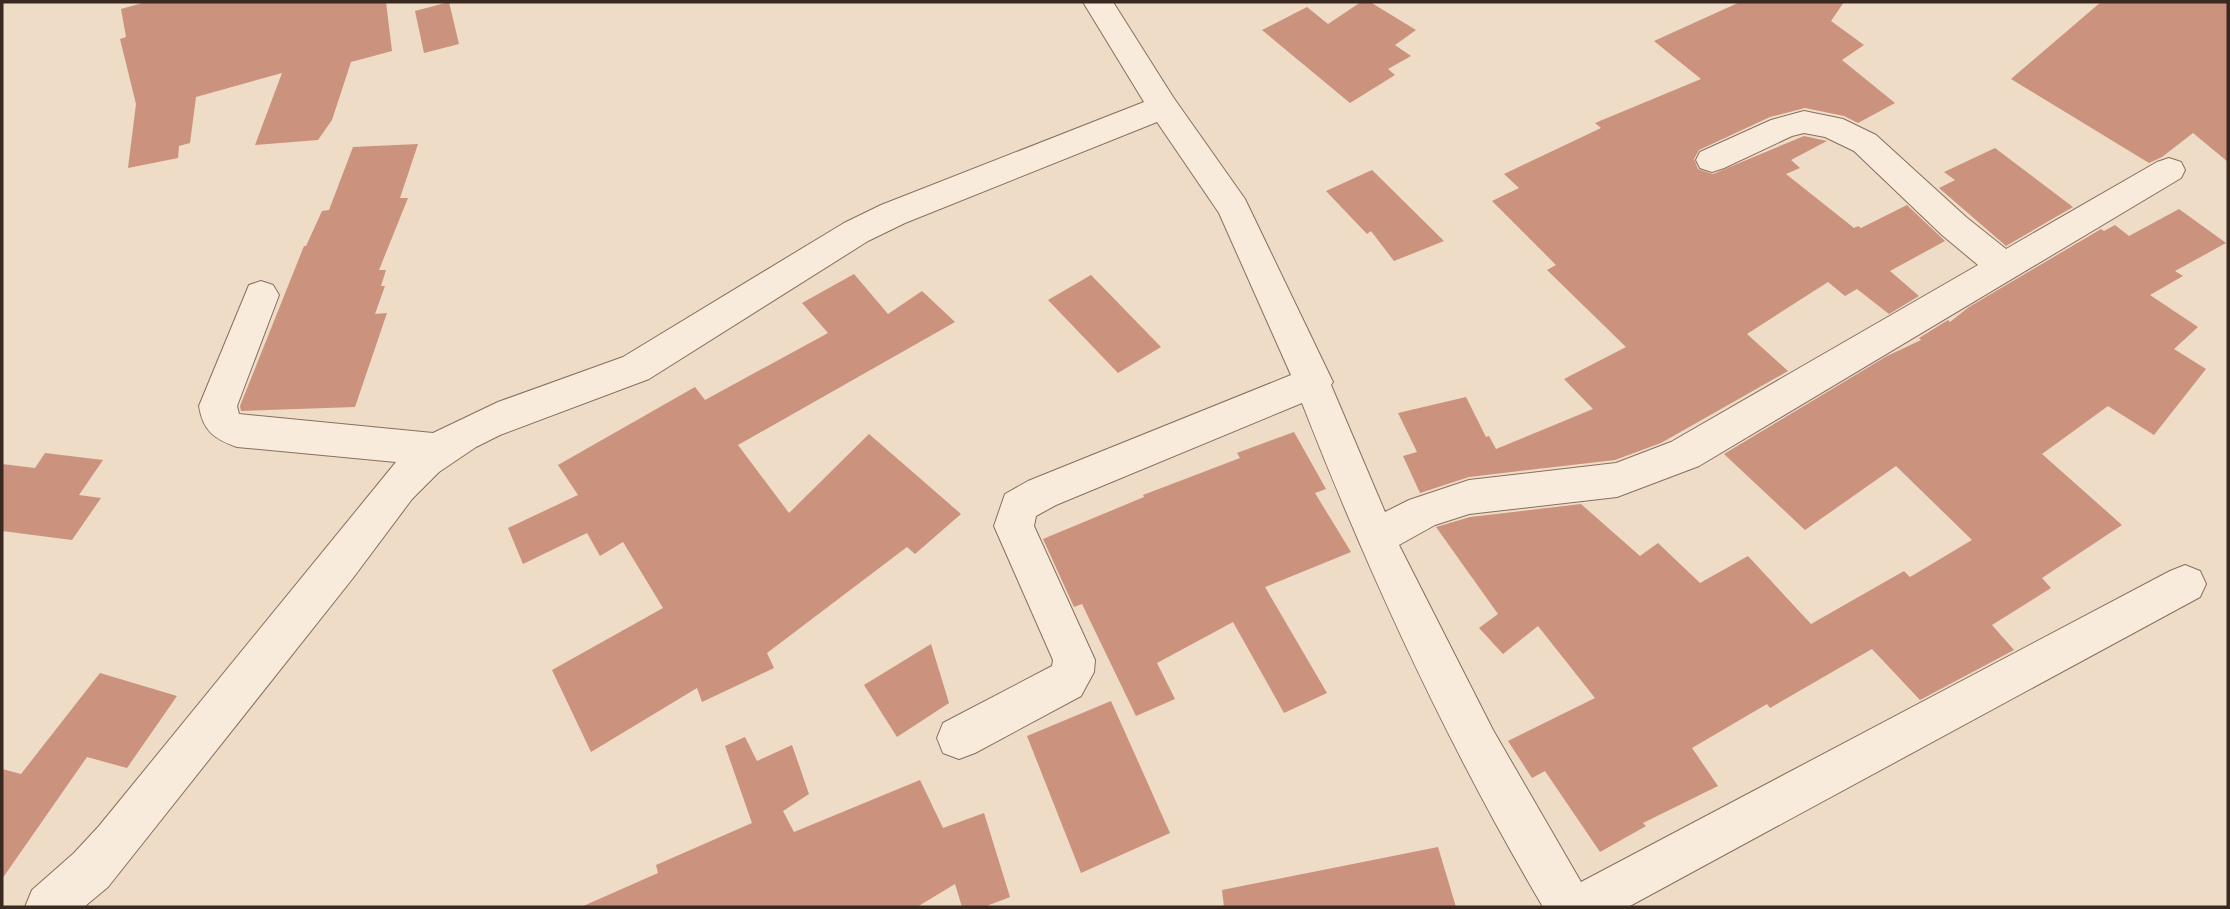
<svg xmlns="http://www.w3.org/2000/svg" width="2230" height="909" font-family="'IBM Plex Serif',serif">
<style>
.building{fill:#cb927e}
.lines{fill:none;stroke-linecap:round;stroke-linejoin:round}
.street-casing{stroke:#896e5d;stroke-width:2}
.street{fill:#f8ebdb;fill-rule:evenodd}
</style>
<rect width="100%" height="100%" fill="#eedcc7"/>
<g class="building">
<path d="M146 2H386L392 51 351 62 332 120 318 140 255 145 282 73 196 97 190 143 179 146 178 158 128 168 136 104 120 39 126 37 121 9Z"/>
<path d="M449 2 459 44 424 53 415 11Z"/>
<path d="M1361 2H1370L1416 30 1395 45 1411 56 1388 69 1395 75 1350 103 1262 30 1307 7 1328 24Z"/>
<path d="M1740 2H1844L1831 21 1864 45 1842 60 1895 103 1858 123 1844 116 1805 108 1770 117 1699 150 1694 159 1698 169 1713 174 1804 136 1827 141 1791 160 1800 168 1786 174 1854 228 1858 226 1861 228 1907 205 1945 241 1890 271 1919 296 1889 314 1857 289 1845 296 1828 282 1747 334 1788 371 1661 443 1615 460 1469 477 1420 493 1403 456 1417 452 1398 413 1466 397 1486 437 1489 436 1496 449 1593 409 1564 379 1626 347 1547 270 1556 265 1492 201 1519 188 1504 174 1601 128 1595 123 1701 79 1654 41Z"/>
<path d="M2101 2H2228V162L2193 133 2162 157 2149 163 2011 79Z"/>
<path d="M418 144 400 198H408L379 270H386L381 286H385L375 314 387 313 355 407 241 411 240 406 304 246H306L322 211 329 210 353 147Z"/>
<path d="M1995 148 2073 207 2006 246 1939 188 1955 180 1944 172Z"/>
<path d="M1372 170 1444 241 1394 261 1371 231 1367 234 1326 191Z"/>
<path d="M2179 209 2226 243 2175 271 2183 276 2150 295 2198 327 2174 349 2206 369 2154 435 2108 406 2042 454 2122 525 2042 578 2051 588 1992 625 2014 650 1920 700 1872 649 1770 708 1767 704 1692 748 1718 786 1643 823 1646 826 1600 852 1545 771 1532 778 1508 741 1595 698 1538 626 1503 654 1479 628 1498 614 1436 527 1470 517 1581 504 1640 556 1658 543 1700 583 1748 556 1811 624 1904 571 1910 577 1972 540 1896 466 1805 530 1724 454 1887 356 1921 340 1919 338 1948 320 1950 322 1969 307 2101 229 2104 231 2115 225 2129 236Z"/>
<path d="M854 274 888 314 922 291 955 322 738 445 789 513 869 434 961 514 915 554 907 547 767 653 774 668 702 702 697 688 591 752 552 670 663 608 623 542 600 556 587 533 523 564 508 528 578 495 558 465 695 387 705 400 828 333 802 303Z"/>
<path d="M1091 275 1161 347 1118 373 1048 300Z"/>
<path d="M1294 432 1326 489 1315 493 1351 552 1265 587 1327 693 1284 713 1233 622 1157 663 1175 699 1136 716 1082 604 1074 607 1043 539 1144 497 1143 495 1240 458 1237 453Z"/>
<path d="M45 453 103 460 79 495 101 498 72 540 2 531V464L35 468Z"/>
<path d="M931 644 949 703 897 737 864 685Z"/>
<path d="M100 673 177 696 127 768 87 757 2 879V769L21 774Z"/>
<path d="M1111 701 1170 833 1081 873 1027 736Z"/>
<path d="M745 737 757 761 792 745 809 794 783 811 794 832 920 780 943 828 984 813 1010 897 984 907H962L955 884 917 907H581L658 873 656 865 752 823 725 746Z"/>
<path d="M1438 847 1456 907H1224L1222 890Z"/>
</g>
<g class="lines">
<g class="street-casing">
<path id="street" d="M1083 2H1113L1173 97 1245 199 1333 382 1331 385 1385 512 1409 500 1469 480 1616 463 1671 442 1978 265 1942 235 1854 151 1825 137 1804 133 1792 136 1724 168 1712 172 1700 168 1696 160 1700 152 1771 120 1804 111 1843 119 1876 135 1966 217 2006 249 2157 162 2169 158 2181 162 2185 170 2181 178 1699 466 1617 497 1469 514 1435 525 1399 545 1493 730 1581 882 2170 571 2185 565 2200 571 2206 584 2200 597 1628 907H1543C1448 746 1370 577 1302 403L1056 505 1036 516 1034 526 1095 660 1094 672 1081 696 975 753 959 759 943 753 937 738 943 723 1052 666 1053 660 994 526 1005 494 1028 481 1291 375 1219 213 1157 122 905 223 868 241 649 379 500 435 476 447 439 472 412 499 353 578 108 887 84 907H25L32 890 74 853 99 826 396 462 237 447C214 439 203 431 199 406L249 285 261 281 273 285 279 295 237 406 239 414 433 433 498 402 623 357 844 223 881 205 1144 102Z"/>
</g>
<use href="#street" class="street"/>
</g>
<rect width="2230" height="909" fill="none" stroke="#3a2920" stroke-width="7"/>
</svg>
